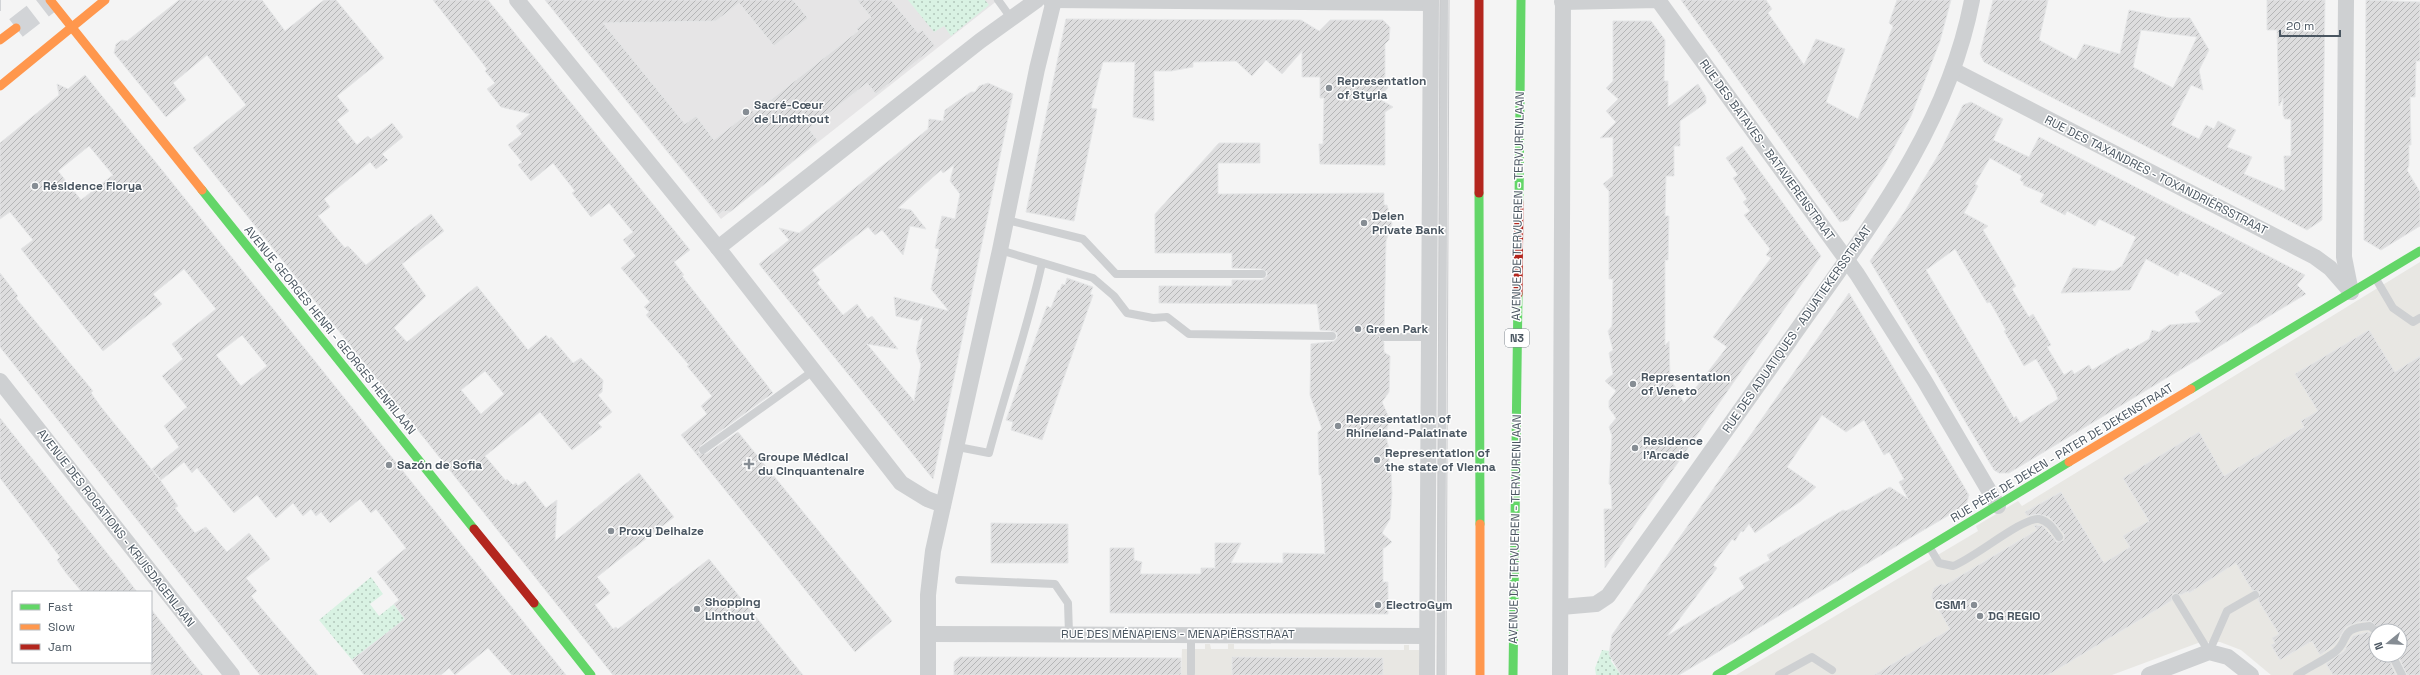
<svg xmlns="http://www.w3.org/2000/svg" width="2420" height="675" font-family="'Space Grotesk',sans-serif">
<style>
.commercial{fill:#e8e7e3;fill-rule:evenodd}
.education{fill:#e6e5e6}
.green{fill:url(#green-dots)}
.building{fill:url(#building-hatch);stroke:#e5e6e7;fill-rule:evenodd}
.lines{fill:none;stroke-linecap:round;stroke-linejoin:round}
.primary-tunnel{stroke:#d2d4d7;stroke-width:22;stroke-dasharray:22 11;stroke-linecap:butt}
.lane{stroke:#ced0d2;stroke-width:8}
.street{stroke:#ced0d2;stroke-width:16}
.fast{stroke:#63d668;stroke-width:9}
.slow{stroke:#ff974d;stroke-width:9}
.jam{stroke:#b3261e;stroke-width:9}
.tram{stroke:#c9cacc;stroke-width:1}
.poi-dot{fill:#868d94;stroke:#fff;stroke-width:1.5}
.labels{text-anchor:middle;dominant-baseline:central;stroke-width:3;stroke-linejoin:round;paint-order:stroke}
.shield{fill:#fff;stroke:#808990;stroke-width:1}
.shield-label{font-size:11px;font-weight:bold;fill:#4a5661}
.poi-label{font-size:12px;font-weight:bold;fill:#4a5661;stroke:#fff;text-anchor:start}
.street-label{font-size:12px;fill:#4a5661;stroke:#fff}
</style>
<defs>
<pattern id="green-dots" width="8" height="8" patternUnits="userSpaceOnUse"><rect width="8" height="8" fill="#d9f2e3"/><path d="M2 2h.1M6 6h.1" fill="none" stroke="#b2c7bb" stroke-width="1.8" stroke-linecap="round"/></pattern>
<pattern id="building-hatch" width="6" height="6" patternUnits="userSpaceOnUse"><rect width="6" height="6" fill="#ddddde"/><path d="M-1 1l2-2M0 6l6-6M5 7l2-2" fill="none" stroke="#b5b6b7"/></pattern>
</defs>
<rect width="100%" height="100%" fill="#f4f4f4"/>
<g class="commercial">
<path d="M2420 262V675H2271L2241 650 2220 642H2207L2198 643 2112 675H1736L1978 531 1976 526 2018 501 2022 506ZM2376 631H2400V655H2376Z"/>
<path d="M1205 644H1210L1211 649H1228V644H1234V649L1404 650V645H1409V650H1419L1421 675H1181L1182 649H1205Z"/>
</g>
<path class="education" d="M545 0H998L721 219Z"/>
<g class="green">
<path d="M908 0H985L989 5 951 36 944 26 934 32Z"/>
<path d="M371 577 383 594 370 604 379 616 394 604 405 619 352 660 319 620Z"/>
<path d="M1602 650 1610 651 1612 658 1611 661 1621 675H1596L1595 668Z"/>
</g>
<g class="building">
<path d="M179 0H262L285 31 324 0H336L384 58 337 96 349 111 337 120 357 145 368 136 371 139 392 123 403 137 382 154 388 160 376 169 370 162 324 199 330 207 318 216 345 248 348 246 366 265 431 214 444 231 402 264 426 296 394 328 407 342 477 286 528 350 546 335 549 339 551 337 573 363 581 358 603 380 602 392 598 395 612 412 598 423 602 427 572 450 540 412 485 456 506 481 507 479 513 485 516 483 518 486 525 481 546 508 557 500 555 541 639 473 674 517 597 577 610 593 595 605 613 629 616 627 618 629 709 559 803 675H613L193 148 246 105 207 55 173 83 186 100 166 117 114 53 116 44 122 40 127 41ZM485 371 504 394 481 414 461 390Z"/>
<path d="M433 0H488L690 250 674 262 684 275 682 276 773 393 700 446 698 453 706 454 738 432 892 621 855 652 681 435 707 414 701 406 712 396 687 366 689 365 646 315 649 312 644 307 650 302 621 268 636 256 623 240 633 232 609 203 591 217 572 193 575 191 553 163 531 181 518 165 522 162 508 145 522 134 516 126 530 114 501 107 487 89 495 83 485 71 487 69Z"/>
<path d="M545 0H793L808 18 774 46 739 3 716 21 603 23 685 124 696 116 714 140 752 110 754 113 858 31 856 29 871 17 857 0H891L918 33 922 30 935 46 876 94 867 83 809 129 818 141 730 212 723 211 719 215Z"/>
<path d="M1681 0H1766L1772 9 1768 13 1804 65 1816 39 1845 49 1826 102 1858 119 1893 26 1889 23 1897 0H1951L1940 41 1911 116 1885 164 1848 220 1840 222Z"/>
<path d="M1993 0H2048L2039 40 2076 60 2084 44 2120 54 2129 10 2169 18H2190L2209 50 2199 70 2203 90 2191 85 2171 125 2199 139 2206 125 2214 129 2218 121 2236 130 2227 147 2252 157 2244 174 2285 191 2284 156H2291V119H2285L2283 115V98L2279 106 2277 30H2267V0H2325L2322 220 2307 230 1984 62 1980 54ZM2141 30 2197 37 2173 88 2133 67Z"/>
<path d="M2366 0 2420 2V61H2416L2415 97H2410L2411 145H2409V165L2407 170 2420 192V226L2381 250 2364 240Z"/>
<path d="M1066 19 1301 20 1319 31 1330 20H1383L1390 27 1389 40 1385 44V79L1388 82V88L1378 98 1393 107 1385 112V165L1320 164 1319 144H1323L1324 98H1320V77H1302V51L1282 74 1266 60 1252 76 1236 61 1193 62V67L1171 71H1154V121L1133 117 1135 62H1103L1091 108 1097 109 1074 221 1026 212Z"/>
<path d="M1613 21H1651L1665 40 1664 81H1668V107L1698 84 1706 97V103L1680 121V146H1674V176H1666L1665 216H1669L1668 260H1665V345L1669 341 1670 378 1684 403 1727 347 1713 337 1771 258 1766 255 1770 249 1744 215 1750 211 1743 202 1747 199 1733 178 1738 175 1726 158 1742 146 1821 256 1605 568 1604 509H1612L1611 486 1609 484 1612 436 1609 427 1616 418 1609 408V401L1616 391 1605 381 1613 374 1609 353 1613 350 1608 331 1612 326 1613 279H1609V191L1603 184 1613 176V137L1600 138 1616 122 1606 111 1618 99 1606 88 1613 81Z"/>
<path d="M85 75 166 175 566 675H512L488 648 455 675 449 668 441 675H364L352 660 405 619 394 604 399 600 377 572 406 548 376 509 371 513 360 499 330 523 321 512 316 516 311 509 303 516 293 503 276 518 257 495 234 513 197 468 192 473 184 462 161 480 152 469 179 447 164 426 187 407 162 376 183 359 172 344 216 309 184 269 153 294 162 304 103 351 21 249 33 240 10 212 0 219V143L59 95 57 84 68 89ZM89 146 113 175 81 200 58 171ZM242 335 267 366 241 386 216 355Z"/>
<path d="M988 83 1013 94 933 479 759 264 789 240 779 228 799 233 928 129 929 119 943 121 945 110 971 92H975L979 86ZM954 165 950 181 960 194 955 219 942 216 935 248 939 249 931 289 949 311 894 297 896 316 918 321 923 316 916 351 921 365 914 401 867 344 898 349 872 316 868 319 857 304 843 315 817 283 820 280 812 270 868 227 875 235 882 230 903 255 910 226 926 229 911 210 898 208 941 170 943 173Z"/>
<path d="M1971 102 2003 119 1993 140 2029 157 2039 137 2305 275 2297 285 2306 294 2009 473H1999L1994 470 1870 261 1905 211 1940 152 1963 105ZM1990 158 2022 176 2020 180 2024 183 2023 185 2044 194 2040 202 2065 215 2067 211 2095 226 2099 219 2136 237 2122 266 2114 271 2073 268 2061 293 2130 290 2146 259 2178 276 2180 271 2223 293 2195 312 2201 322 2169 325 2159 332 2152 330 2149 339 2130 350 2128 348 2092 370 2089 365 2074 374 2072 370 2064 375 2047 347 2051 345 2033 314 2029 317 2012 289 2016 286 1983 230 1988 226 1964 213 1978 186 1975 184ZM1955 249 1987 303 1990 302 2006 330 2004 331 2024 366 2036 359 2055 391 2058 399 2020 423 2016 416 2014 418 1926 270Z"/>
<path d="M1219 143H1260V163H1218V194L1384 193V205H1387L1392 224 1386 241 1384 332 1379 337 1384 342V352L1390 356 1389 392 1382 402 1390 420 1387 428V441L1389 449V472H1391L1392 494 1390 519 1382 533 1392 542 1383 549V582H1388V614L1110 613V548H1134V560L1142 562 1140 574H1201V568H1215V543H1241L1231 563H1283V553L1325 554 1321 475H1319L1318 432 1322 429 1310 395 1311 344 1334 341 1337 338V333L1332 331 1320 330 1317 304 1159 303V286H1232V280H1262L1267 276V272L1262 269 1232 268V253H1155V214Z"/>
<path d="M0 273 18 296 16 298 93 391 91 393 101 407 160 480 178 506 175 508 195 533 206 527 227 552 249 533 268 556 270 559 246 578 257 591 251 596 318 675H260L0 347Z"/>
<path d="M1067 278 1093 287 1090 294 1093 295 1042 440 1011 430 1013 422 1006 420 1047 306 1051 308 1058 290H1060L1062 284 1065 285Z"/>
<path d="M1849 293 1969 495 1966 505 1679 675H1621L1609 654 1612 635ZM1822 415 1846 432 1864 420 1884 455 1889 452 1904 479 1899 482 1908 499 1890 487 1846 511 1843 510 1767 555 1770 560 1739 578 1745 588 1667 636 1717 568 1713 565 1732 539 1735 541 1741 531 1743 532 1749 524 1755 533 1801 501 1816 487 1787 467Z"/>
<path d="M2369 330 2395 372 2420 356V675H2407L2398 655H2400V631H2381L2371 621 2358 622 2346 627 2335 644 2320 655 2312 641 2280 660 2271 645 2275 643 2272 638 2279 634 2258 600 2260 592 2252 590 2236 563 2189 593 2188 591 2181 595 2173 593 2171 601 2048 675H1874L1950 629 1931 597 1934 588 1941 584 1945 585 2037 530 2034 525 2043 526 2057 542 2064 540V534L2049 517 2038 514 2027 516 2025 512 2061 492 2104 563 2130 547 2123 536 2149 521 2123 478 2199 432 2224 476 2304 427 2301 421 2318 411 2295 374Z"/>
<path d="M0 418 122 572 137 592H82L66 573 57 560 60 557 0 478Z"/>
<path d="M991 523 1068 524V563H991Z"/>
<path d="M151 609 193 663 203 675H151Z"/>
<path d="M2368 632 2376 636V655H2387L2396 675H2333L2326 664 2344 651 2353 636Z"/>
<path d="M960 657H1009L1181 658V675H954V662Z"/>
<path d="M1232 657 1383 658V675H1232Z"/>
</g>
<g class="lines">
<g class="primary-tunnel">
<path d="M0 0H1"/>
<path d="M16 28 52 0"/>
</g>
<g class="lane">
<path d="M998 0 1011 18"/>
<path d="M1007 220 1083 239 1116 274H1262"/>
<path d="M1000 250 1093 278 1114 296 1127 313 1153 318 1167 317 1189 334 1332 336"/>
<path d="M2376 279 2393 308 2413 322 2420 318"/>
<path d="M1384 337H1430"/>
<path d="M958 447 989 453C1006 389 1028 327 1042 263"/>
<path d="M703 450 813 371"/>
<path d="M1930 548 1939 563 1953 566C1973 559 2023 517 2039 519 2049 521 2054 530 2059 537"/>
<path d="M959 580 1055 584 1068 603 1069 634"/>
<path d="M2176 598 2209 652"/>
<path d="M1191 634V673"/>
<path d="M2209 652 2227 611 2255 595"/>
<path d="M2392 655 2402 675"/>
<path d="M1441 675 1444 0"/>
<path d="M1779 675 1812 657 1832 670"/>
<path d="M2297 675C2309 667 2323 661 2335 652 2351 639 2338 628 2370 626L2376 631"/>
</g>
<g class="street">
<path d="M517 0 718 248 901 483 927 499 943 505"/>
<path d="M1050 0 1431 3"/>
<path d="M2346 0 2344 257 2351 292"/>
<path d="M1562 2 1658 0 1857 274 1924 380 1998 506"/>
<path d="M1953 70 2315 257 2330 268 2351 292"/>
<path d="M718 248 980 41 1037 0"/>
<path d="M0 381 232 675"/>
<path d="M1561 607 1596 604 1608 596C1669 511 1730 425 1790 340 1865 233 1947 131 1972 0"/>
<path d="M928 634 1427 636"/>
<path d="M928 675V595L933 551 1000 250 1037 69 1054 0"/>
<path d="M1427 675 1431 0"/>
<path d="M1560 675 1563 0"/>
<path d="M2149 675 2209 652 2228 657 2251 675"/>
</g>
<g class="fast">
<path d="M202 190 474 529"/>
<path d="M1479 193 1480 524"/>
<path d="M1519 202 1521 0"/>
<path d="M2191 389 2420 251"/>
<path d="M534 603 591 675"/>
<path d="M1513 675 1518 294"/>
<path d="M1717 675 2069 462"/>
</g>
<g class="slow">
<path d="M50 0 202 190"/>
<path d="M0 40 16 28"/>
<path d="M0 86 105 0"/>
<path d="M2069 462 2191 389"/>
<path d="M1480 524V675"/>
</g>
<g class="jam">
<path d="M1479 0V193"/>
<path d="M1518 294 1519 202"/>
<path d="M474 529 534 603"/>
</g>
<g class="tram">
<path d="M1437 675 1440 0"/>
<path d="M1446 675 1449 0"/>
</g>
</g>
<g class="poi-dot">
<circle cx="1329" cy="88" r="4"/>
<circle cx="746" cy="112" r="4"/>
<circle cx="35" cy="186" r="4"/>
<circle cx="1364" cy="223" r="4"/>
<circle cx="1358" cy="329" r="4"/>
<circle cx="1633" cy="384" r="4"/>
<circle cx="1338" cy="426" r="4"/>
<circle cx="1635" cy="448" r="4"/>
<circle cx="1377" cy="460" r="4"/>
<path d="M747 458h4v4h4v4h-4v4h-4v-4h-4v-4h4z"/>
<circle cx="389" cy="465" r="4"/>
<circle cx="611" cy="531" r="4"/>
<circle cx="1378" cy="605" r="4"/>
<circle cx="1974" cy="605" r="4"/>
<circle cx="697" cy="609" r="4"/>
<circle cx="1980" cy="616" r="4"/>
</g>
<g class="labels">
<rect class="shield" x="1505" y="329" width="24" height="18" rx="3"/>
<g class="shield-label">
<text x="1517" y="338">N3</text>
</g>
<g class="poi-label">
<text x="1337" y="81">Representation<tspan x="1337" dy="14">of Styria</tspan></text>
<text x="754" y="105">Sacré-Cœur<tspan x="754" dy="14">de Lindthout</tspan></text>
<text x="43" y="186">Résidence Florya</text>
<text x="1372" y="216">Delen<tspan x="1372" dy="14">Private Bank</tspan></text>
<text x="1366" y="329">Green Park</text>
<text x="1641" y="377">Representation<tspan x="1641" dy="14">of Veneto</tspan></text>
<text x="1346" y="419">Representation of<tspan x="1346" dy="14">Rhineland-Palatinate</tspan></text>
<text x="1643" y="441">Residence<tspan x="1643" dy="14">l'Arcade</tspan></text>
<text x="1385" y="453">Representation of<tspan x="1385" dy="14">the state of Vienna</tspan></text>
<text x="758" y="457">Groupe Médical<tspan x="758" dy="14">du Cinquantenaire</tspan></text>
<text x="397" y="465">Sazón de Sofia</text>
<text x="619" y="531">Proxy Delhaize</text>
<text x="705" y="602">Shopping<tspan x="705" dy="14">Linthout</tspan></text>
<text x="1386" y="605">ElectroGym</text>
<text x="1966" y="605" text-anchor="end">CSM1</text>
<text x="1988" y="616">DG REGIO</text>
</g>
<g class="street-label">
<text transform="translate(1767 150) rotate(54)">RUE DES BATAVES - BATAVIERENSTRAAT</text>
<text transform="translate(2156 175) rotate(27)">RUE DES TAXANDRES - TOXANDRIËRSSTRAAT</text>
<text transform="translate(1518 206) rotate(-89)">AVENUE DE TERVUEREN - TERVURENLAAN</text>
<text transform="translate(1797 329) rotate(-55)">RUE DES ADUATIQUES - ADUATIEKERSSTRAAT</text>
<text transform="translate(330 330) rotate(51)">AVENUE GEORGES HENRI - GEORGES HENRILAAN</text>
<text transform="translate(2062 453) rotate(-31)">RUE PÈRE DE DEKEN - PATER DE DEKENSTRAAT</text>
<text transform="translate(116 528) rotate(52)">AVENUE DES ROGATIONS - KRUISDAGENLAAN</text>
<text transform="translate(1515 529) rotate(-89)">AVENUE DE TERVUEREN - TERVURENLAAN</text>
<text x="1178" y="634">RUE DES MÉNAPIENS - MENAPIËRSSTRAAT</text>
</g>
</g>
<rect x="12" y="591" width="140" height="72" fill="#ffffff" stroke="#b7bbc0"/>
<rect x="20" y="604" width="20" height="6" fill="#63d668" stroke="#b7bbc0"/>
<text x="48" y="611" font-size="12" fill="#4a5661">Fast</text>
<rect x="20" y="624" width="20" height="6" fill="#ff974d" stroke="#b7bbc0"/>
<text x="48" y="631" font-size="12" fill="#4a5661">Slow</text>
<rect x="20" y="644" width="20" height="6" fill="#b3261e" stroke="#b7bbc0"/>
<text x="48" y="651" font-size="12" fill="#4a5661">Jam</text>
<g transform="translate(2388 643) rotate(252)"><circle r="19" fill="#ffffff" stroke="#b7bbc0"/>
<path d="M0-3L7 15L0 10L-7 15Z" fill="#868d94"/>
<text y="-6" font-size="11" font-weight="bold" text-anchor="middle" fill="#4a5661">N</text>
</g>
<path d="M2280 30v6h60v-6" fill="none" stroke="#4a5661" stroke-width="2"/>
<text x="2286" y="30" font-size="12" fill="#4a5661" stroke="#ffffff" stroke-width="3" paint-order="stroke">20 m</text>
</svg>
